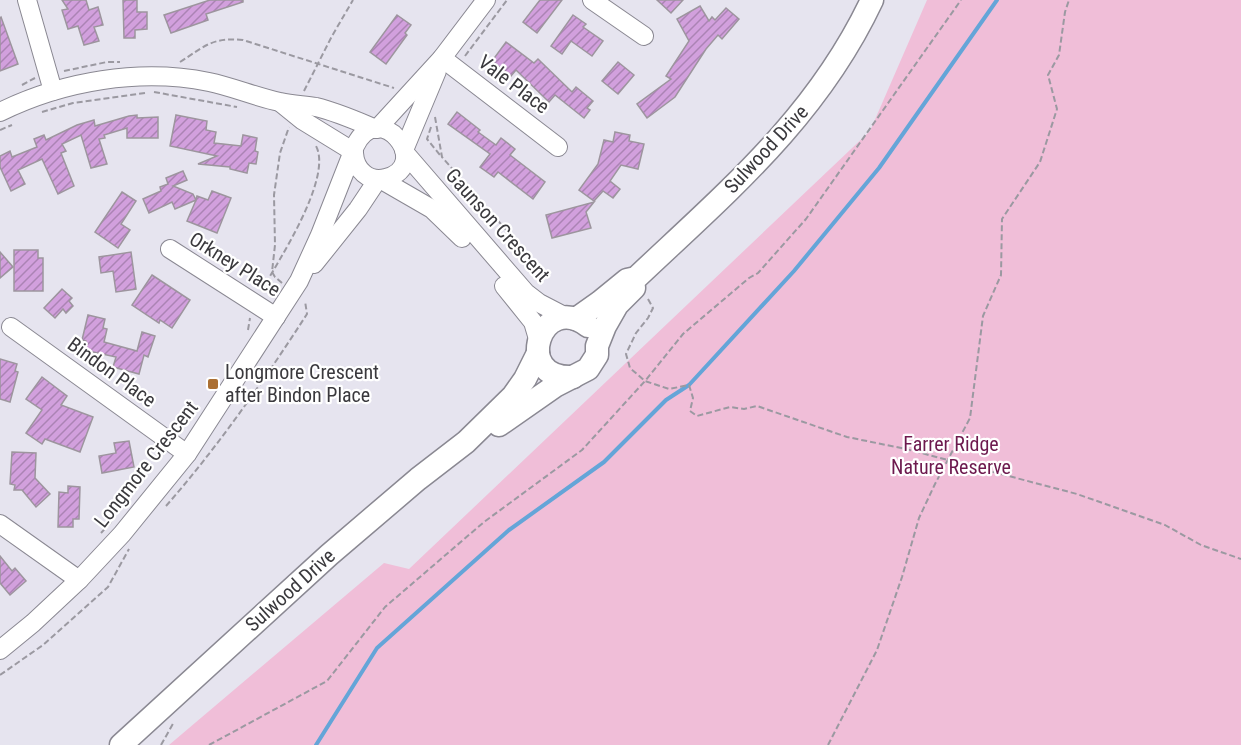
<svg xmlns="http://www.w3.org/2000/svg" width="1241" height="745" font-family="'Roboto Condensed',sans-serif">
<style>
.park{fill:#f0bed8}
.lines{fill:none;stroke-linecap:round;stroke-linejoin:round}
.stream{stroke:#64a5d8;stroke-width:4}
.building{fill:url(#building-hatch);stroke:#9d959e;stroke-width:1.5}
.minor-casing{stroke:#8a8892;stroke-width:20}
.major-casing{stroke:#8a8892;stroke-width:25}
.path{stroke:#9b99a1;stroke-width:2;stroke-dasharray:6 3;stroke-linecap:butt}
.minor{stroke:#fff;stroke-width:18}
.major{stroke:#fff;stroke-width:22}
.poi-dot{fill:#ab6f32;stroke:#fff;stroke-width:2}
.labels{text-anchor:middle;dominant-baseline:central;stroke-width:4.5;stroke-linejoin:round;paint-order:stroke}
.street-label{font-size:20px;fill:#3a393d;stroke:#fff}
.poi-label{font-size:20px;fill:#3a393d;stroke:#fff;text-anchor:start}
.park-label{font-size:20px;fill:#6d194e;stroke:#fff}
</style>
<defs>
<pattern id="building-hatch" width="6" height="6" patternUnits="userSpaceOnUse" patternTransform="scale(1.5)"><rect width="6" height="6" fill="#d2a0dd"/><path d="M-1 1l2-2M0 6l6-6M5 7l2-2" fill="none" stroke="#ab83b4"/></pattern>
</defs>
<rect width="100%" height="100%" fill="#e6e4ef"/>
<path class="park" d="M927 0H1241V745H169L384 563 409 569 870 131Z"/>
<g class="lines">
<path class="stream" d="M316 745 377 648 509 530 604 462 666 400 689 385 794 271 879 168 997 0"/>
</g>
<g class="building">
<path d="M62 0H86L89 10 98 7 103 25 94 27 99 41 84 45 78 26 68 29 62 10 68 9Z"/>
<path d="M123 0H137V12H147V29L135 30V38H124Z"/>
<path d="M210 0H243V2L206 14 208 20 171 33 164 15Z"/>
<path d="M540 0H562L537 33 523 22Z"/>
<path d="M657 0H683L671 13Z"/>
<path d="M700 6 709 21 712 17 715 20 726 8 739 19 722 39 718 35 706 49 675 97 647 118 637 104 671 79 666 76 689 41 677 19Z"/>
<path d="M397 15 411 25 405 33 407 35 386 64 370 52Z"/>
<path d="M573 15 586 24 583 27 603 41 592 56 571 41 562 54 551 46Z"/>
<path d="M1 17 18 64 0 71V18Z"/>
<path d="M506 42 534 63 538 59 572 92 576 87 593 101 587 108 590 110 584 118 555 95 549 102 516 70 511 76 492 61Z"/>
<path d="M618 62 634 75 618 94 602 81Z"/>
<path d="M457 112 480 130 478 132 496 145 501 138 515 149 510 155 545 182 533 199 498 172 494 177 480 167 490 154 448 124Z"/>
<path d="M137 115V118L158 117V138H127V128L104 135 105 138 99 139 107 164 91 168 81 135 62 144 66 151 61 153 74 186 58 194 42 159 18 170 25 184 11 191 0 167V156L10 151 12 157 37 147 34 139 44 135 46 140 77 125 94 120 95 126 129 116Z"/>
<path d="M176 115 207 121 206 130 216 132 214 143 241 146 243 135 257 138 255 151 258 152 256 164 249 163 247 173 230 169V167L198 164 217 156 170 146Z"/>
<path d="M615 132 630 135 629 141 644 144 638 169 621 165 610 181 620 189 613 198 603 191 594 201 579 190 598 164 604 140 613 142Z"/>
<path d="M183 171 187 180 173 186 193 194 196 200 197 196 208 200 212 191 231 198 217 233 187 221 196 200 175 209 172 202 149 213 143 199 161 191 160 187 168 184 166 178Z"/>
<path d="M122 192 136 201 121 224 130 230 118 248 95 232Z"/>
<path d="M594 202 586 212 591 228 552 238 546 215Z"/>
<path d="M14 250H38V258H43V291H14Z"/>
<path d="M0 252 13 267 0 278Z"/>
<path d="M131 252 136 289 116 292 113 271 101 273 99 257Z"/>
<path d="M152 275 190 300 172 328 160 320 159 323 132 305Z"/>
<path d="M62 289 72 298 69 301 73 306 66 313 63 309 55 318 44 308Z"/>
<path d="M88 315 105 319 103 328 107 329 104 342 137 351 142 332 155 336 148 357 144 355 139 374 113 367 116 357 84 350 86 341 82 340Z"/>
<path d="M0 359 17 364 15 371 18 372 10 402 0 399Z"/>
<path d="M42 377 67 396 61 405 93 417 80 452 45 439 42 444 26 433 42 410 26 399Z"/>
<path d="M129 441 134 467 102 473 99 456 116 453 114 443Z"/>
<path d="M12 452 36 453 35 478 50 494 36 507 22 490H14L15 485 10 484Z"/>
<path d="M68 486 80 487 79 519H73V527H58L59 492 68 493Z"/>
<path d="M0 556 12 571 15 568 26 581 10 595 0 583Z"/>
</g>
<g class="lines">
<g class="minor-casing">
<g id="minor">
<path d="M27 0 53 91"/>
<path d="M592 0 644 36"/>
<path d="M442 58 558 147"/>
<path d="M281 103 302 120 354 152"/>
<path d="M0 112C63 81 140 68 209 82 233 87 256 97 280 102 292 105 304 105 316 107 337 112 357 121 376 129"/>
<path d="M377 129 442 58 486 0"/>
<path d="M404 150 437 71"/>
<path d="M405 153 526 293 539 303 566 317"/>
<path d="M380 179 432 209 462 238"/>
<path d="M170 249 276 317"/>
<path d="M314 264 358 209 378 179"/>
<path d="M504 286 533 322 538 339"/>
<path d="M11 327 187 454"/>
<path d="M0 524 79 580"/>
<path d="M0 650 33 623 79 580 122 534 187 454 299 281 320 235 355 146C379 96 434 165 386 178 368 183 355 169 354 153"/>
</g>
</g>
<g class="major-casing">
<g id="major">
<path d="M576 319 600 302 627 280 636 278C728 191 817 117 872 0"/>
<path d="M573 377C511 380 541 290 588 326"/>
<path d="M499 425 555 386 588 369 597 355V346L605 326 617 305 634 288"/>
<path d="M121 745 329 555 418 479 466 442 513 396 525 379 538 353"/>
</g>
</g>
<g class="path">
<path d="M465 56 507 0"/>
<path d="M180 62C204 47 211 37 243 40L394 88"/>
<path d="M64 71 107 62H120"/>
<path d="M22 85 35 78"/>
<path d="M304 91 332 36 353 0"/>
<path d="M154 92 237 107"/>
<path d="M42 112 73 103 145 93"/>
<path d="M435 117 442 157 530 257"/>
<path d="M431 127 427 139 440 155"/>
<path d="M0 130 12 125"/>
<path d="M282 283 275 277 272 272 275 245 274 195 280 153 289 127"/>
<path d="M261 291C278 262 333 178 316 146"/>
<path d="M648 299 653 308 648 318 636 333 626 354 630 368 645 381 669 389 689 385 693 398 690 411 697 416 730 407 744 409 757 406 847 437 906 449 1077 494 1165 525 1201 545 1241 559"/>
<path d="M248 330 250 318"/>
<path d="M166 506C217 448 265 379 307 314L305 301"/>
<path d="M101 533 113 520"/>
<path d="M0 675 43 645 108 587 129 549"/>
<path d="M161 745 174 722"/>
<path d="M209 745 327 681 385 607 484 522 582 450 645 381 683 334 749 278 758 273 806 219 961 0"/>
<path d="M828 745 877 650 902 577 919 518 935 484 970 418 983 316 1001 275 1002 219 1040 162 1057 109 1048 75 1059 55 1065 12 1069 0"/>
</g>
<use href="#minor" class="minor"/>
<use href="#major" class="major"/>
</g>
<rect class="poi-dot" x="207" y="378" width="12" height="12" rx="3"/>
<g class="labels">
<g class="street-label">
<text transform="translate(514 84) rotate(37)">Vale Place</text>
<text transform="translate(766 149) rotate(-47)">Sulwood Drive</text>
<text transform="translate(498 225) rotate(48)">Gaunson Crescent</text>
<text transform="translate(235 264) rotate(32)">Orkney Place</text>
<text transform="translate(112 372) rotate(36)">Bindon Place</text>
<text transform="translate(146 464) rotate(-52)">Longmore Crescent</text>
<text transform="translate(290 590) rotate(-42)">Sulwood Drive</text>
</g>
<g class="poi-label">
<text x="225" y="372">Longmore Crescent<tspan x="225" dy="23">after Bindon Place</tspan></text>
</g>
<g class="park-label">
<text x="951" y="444">Farrer Ridge<tspan x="951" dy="23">Nature Reserve</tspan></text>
</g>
</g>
</svg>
